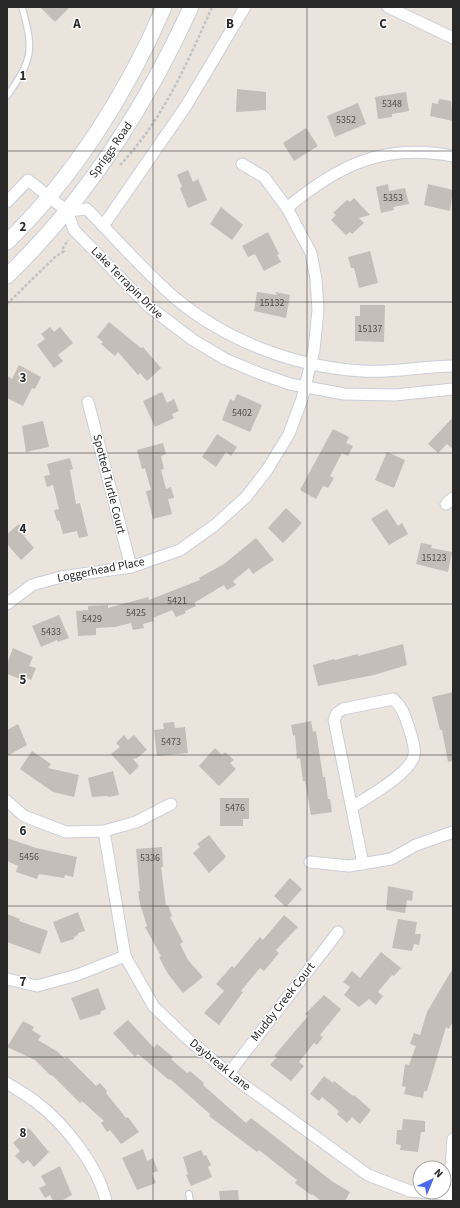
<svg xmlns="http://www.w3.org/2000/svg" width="460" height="1208" font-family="'Source Sans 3',sans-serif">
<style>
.building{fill:#c3beb8}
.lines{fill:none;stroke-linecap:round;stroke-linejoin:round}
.service-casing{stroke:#cbceda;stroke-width:8}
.minor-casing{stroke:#cbceda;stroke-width:13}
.secondary-casing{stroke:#cbceda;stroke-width:17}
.path{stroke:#c3c3c3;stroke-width:2.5;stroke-dasharray:3 2;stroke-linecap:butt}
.service{stroke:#fff;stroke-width:5.5}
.minor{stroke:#fff;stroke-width:11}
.secondary{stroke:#fff;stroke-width:15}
.grid{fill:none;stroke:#292929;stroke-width:1;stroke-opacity:0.55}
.labels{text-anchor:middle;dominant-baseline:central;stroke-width:3;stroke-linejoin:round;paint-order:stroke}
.number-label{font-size:10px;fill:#504e4d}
.street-label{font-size:12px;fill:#292929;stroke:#fff}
.grid-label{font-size:13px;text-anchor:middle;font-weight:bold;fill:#292929;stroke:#fff;stroke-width:3;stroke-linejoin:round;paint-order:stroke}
</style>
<rect width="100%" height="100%" fill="#eae4dd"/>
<g class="building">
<path d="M40 7H70L55 22Z"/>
<path d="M237 89 266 92V110L236 112Z"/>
<path d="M406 92 409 111 392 114V117L378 119 375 97Z"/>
<path d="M439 99 451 101 453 121 430 116 432 103 438 104Z"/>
<path d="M358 103 366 124 335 137 327 116Z"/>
<path d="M306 128 318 146 294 161 283 143Z"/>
<path d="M188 170 193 182 198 179 207 200 188 208 180 188 182 187 177 175Z"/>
<path d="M388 184 389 191 405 188 409 204 393 207 394 210 381 213 376 187Z"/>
<path d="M428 184 453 190 450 211 424 205Z"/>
<path d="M354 198 370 215 359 218 364 223 352 234 350 232 346 235 331 220 336 215 333 213 347 200 350 202Z"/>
<path d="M221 207 243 225 232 240 210 224Z"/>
<path d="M268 232 279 254 277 255 281 262 264 271 255 254 248 257 242 246Z"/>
<path d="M370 251 378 283 359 288 354 268H351L348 257Z"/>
<path d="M257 292 277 295 275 292 290 295 286 318 254 311Z"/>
<path d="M360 305H385L384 342 355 341V316H360Z"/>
<path d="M109 322 141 348 143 347 161 368 147 381 140 373 138 375 118 352 115 356 101 344 103 342 97 337Z"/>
<path d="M50 327 54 332 60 327 73 343 58 355 63 361 54 368 37 345 45 339 41 334Z"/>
<path d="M19 365 41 377 35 389 32 388 23 406 7 398V376L12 379Z"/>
<path d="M162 392 167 403 174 399 179 411 172 414 174 418 155 427 143 401Z"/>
<path d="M237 394 262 405 250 432 222 420 230 399 234 401Z"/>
<path d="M453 417V449L447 444 438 453 428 444Z"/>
<path d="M43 421 49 447 26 452 22 426Z"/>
<path d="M333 429 349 437 346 443 353 446 348 456 342 453 330 476 334 478 328 488 323 486 316 499 300 490Z"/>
<path d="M217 434 237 447 231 456 226 452 216 467 202 457Z"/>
<path d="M163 443 166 454 161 456 164 469 161 470 166 489 171 487 174 498 168 499 172 514 153 519 146 491 151 490 145 468 142 469 137 450Z"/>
<path d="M387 452 405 460 394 488 375 480Z"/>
<path d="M70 458 73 469 70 470 76 504 80 503 88 536 79 538 77 531 63 534 59 520 57 521 54 510 59 509 53 485 47 487 44 476 50 475 47 464Z"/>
<path d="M286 508 302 523 283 543 268 528Z"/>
<path d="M387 509 398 526 402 523 408 534 389 545 371 519Z"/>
<path d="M19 524 27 534 24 536 34 548 21 560 7 544V534Z"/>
<path d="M256 538 274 560 253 574 249 568 233 581 236 585 227 590 224 585 194 603 196 606 185 611 186 613 176 617 172 610 153 618 154 621 143 624 144 628 133 630 131 623 115 627 96 628V635L78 636 76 611 88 610V606L108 605V608L148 597 149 600 200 580 199 578 224 564Z"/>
<path d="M421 543 432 545 431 548 452 552 448 572 416 564Z"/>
<path d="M59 615 69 638 58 642 57 640 41 647 32 626Z"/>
<path d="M403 644 407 665 374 675 318 686 313 665 334 659 335 660 358 654V656Z"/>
<path d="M13 648 33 657 29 666 36 668 31 680 25 677 23 680 7 674V664Z"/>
<path d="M453 692V761L448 762 442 730H440L432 697Z"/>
<path d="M311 721 313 732 316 731 323 777H325L328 799H330L332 812 311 815 305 781H303L300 758 297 759 295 735 293 736 291 725Z"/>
<path d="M174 722 175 728 185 727 188 753 157 756 154 730 164 729 163 723Z"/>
<path d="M18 724 27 745 7 756V730Z"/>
<path d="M124 735 128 740 134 735 147 750 137 758 133 759 139 766 130 775 111 754 120 747 116 743Z"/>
<path d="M215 748 222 755 225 752 234 760 230 763 236 769 219 786 199 766Z"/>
<path d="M32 751 51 764 48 768 79 775 74 797 53 792 20 769Z"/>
<path d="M113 771 119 795 108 797V796L92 797 88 778Z"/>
<path d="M220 798H249V819H243V826H220Z"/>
<path d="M209 835 226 857 209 873 193 853 200 847 197 844Z"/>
<path d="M7 838 36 848 77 857 73 877 65 875 64 878 39 874 37 879 16 872 18 866 7 861Z"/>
<path d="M162 847 163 867H161L166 906 168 905 172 916 170 917 183 942 180 944 188 960 203 977 183 993 168 974 159 957 161 956 145 927 147 926 140 904 138 891H140L136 849Z"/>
<path d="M290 878 302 889 286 907 274 896Z"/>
<path d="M388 886 413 891 412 901 407 900 405 913 386 910Z"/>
<path d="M78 912 85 931 78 933V935L74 937V939L61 943 53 922Z"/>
<path d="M7 914 20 919 19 921 48 931 40 954 7 942Z"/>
<path d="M284 915 298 927 276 950 279 953 264 971 260 968 241 991 243 992 219 1025 204 1013 224 991 216 984 232 966 234 968 260 937 263 940Z"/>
<path d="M398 919 417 922 415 934H421L419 945 414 944 412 951 392 948Z"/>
<path d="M381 952 401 968 394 976 392 975 378 992 383 996 376 1005 369 999 359 1007 344 995 350 987 343 982 352 971 360 978Z"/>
<path d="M453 968V1021L449 1029 446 1027 427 1091H424L423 1098 404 1094 406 1087 402 1086 405 1064 409 1065 416 1046 410 1044 414 1033 420 1035 427 1012Z"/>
<path d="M98 988 106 1009 100 1012 101 1014 80 1020 71 998Z"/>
<path d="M324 995 341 1009 320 1035 323 1037 317 1045 314 1043 299 1062 304 1066 291 1081 270 1065 277 1057 274 1056 308 1016 305 1014Z"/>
<path d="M128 1020 154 1048 157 1044 173 1057 171 1059 187 1073 190 1071 204 1083 203 1085 246 1123 251 1118 333 1182 350 1192 345 1201H321L312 1194 311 1195 295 1183 297 1180 259 1150 257 1152 209 1116 210 1114 170 1079 169 1080 138 1054 135 1057 113 1033Z"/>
<path d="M23 1021 34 1027 32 1030 41 1036 38 1040 58 1052 65 1059 67 1057 96 1086 100 1083 107 1091 106 1093 126 1118 128 1117 139 1132 121 1144 110 1130 107 1132 101 1123 104 1121 82 1101 80 1103 52 1075 51 1076 35 1060 7 1047Z"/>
<path d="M324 1076 333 1083 334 1081 353 1096 354 1095 371 1110 360 1124 352 1117 347 1123 337 1114 339 1111 322 1097 319 1101 310 1094Z"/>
<path d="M403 1119 425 1121V1132H421L418 1152 400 1150 401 1145 396 1144 397 1130H402Z"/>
<path d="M29 1128 49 1152 34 1167 28 1160 23 1164 15 1156 20 1151 13 1143Z"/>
<path d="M143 1149 147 1161 153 1158 158 1171 152 1173 156 1183 137 1190 122 1158Z"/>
<path d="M201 1150 204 1156 206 1155 211 1165 208 1167 212 1177 191 1186 186 1175 188 1174 183 1157Z"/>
<path d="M60 1166 72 1195 61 1201H53L50 1195 45 1198 39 1188 46 1185 41 1176Z"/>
<path d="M238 1190 239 1201H220L219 1191Z"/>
</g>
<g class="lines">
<g class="service-casing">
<g id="service">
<path d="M7 96C33 59 34 50 22 7"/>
<path d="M189 1194 190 1201"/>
</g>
</g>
<g class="minor-casing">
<g id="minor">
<path d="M388 7 453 38"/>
<path d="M7 202 28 180 67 211 74 230 147 305 193 340 225 359 261 374 290 384 344 394 395 395 453 389"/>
<path d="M287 208C339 164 385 143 453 156"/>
<path d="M67 211 87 209C116 239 144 271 175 298 226 341 295 367 362 371 392 373 423 366 453 366"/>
<path d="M103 226 186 106 245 7"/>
<path d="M88 402 131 567"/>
<path d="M446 504 453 498"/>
<path d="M7 604 32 585 61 577 131 567 180 550 215 525 246 497 267 470 289 434 302 399 314 350 318 310 316 279 311 253 287 208 264 177 242 164"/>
<path d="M7 801 24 816 66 832 104 831 136 822 171 804"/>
<path d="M352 807C368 797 411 773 414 755 416 747 411 736 409 728 405 717 403 707 393 699L343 709 337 713 334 720 363 864"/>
<path d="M104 831 125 956 154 1007 189 1040 237 1080 368 1175 410 1191 453 1195"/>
<path d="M310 862 349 866 391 859 416 845 453 832"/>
<path d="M7 979 37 986 77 975 125 956"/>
<path d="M229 1073 338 932"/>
<path d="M7 1083C16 1089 27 1095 36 1102 64 1123 98 1166 106 1201"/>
<path d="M449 1195 453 1139"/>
</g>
</g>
<g class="secondary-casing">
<g id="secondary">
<path d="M7 242C74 177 127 93 164 7"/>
<path d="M7 276C87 199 145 108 191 7"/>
</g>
</g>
<g class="path">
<path d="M120 165C162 121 188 62 212 7"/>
<path d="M7 304 55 257 64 251 63 248 68 240"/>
</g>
<use href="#service" class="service"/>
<use href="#minor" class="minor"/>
<use href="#secondary" class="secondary"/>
</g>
<path class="grid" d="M153 7V1201M307 7V1201M7 151H453M7 302H453M7 453H453M7 604H453M7 755H453M7 906H453M7 1057H453"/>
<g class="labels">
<g class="number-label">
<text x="392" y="104">5348</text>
<text x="346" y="120">5352</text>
<text x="393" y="198">5353</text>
<text x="272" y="303">15132</text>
<text x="370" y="329">15137</text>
<text x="242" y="413">5402</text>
<text x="434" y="558">15123</text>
<text x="177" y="601">5421</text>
<text x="136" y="613">5425</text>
<text x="92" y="619">5429</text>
<text x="51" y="632">5433</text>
<text x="171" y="742">5473</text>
<text x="235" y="808">5476</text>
<text x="29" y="857">5456</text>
<text x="150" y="858">5336</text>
</g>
<g class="street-label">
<text transform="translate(111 150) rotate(-55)">Spriggs Road</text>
<text transform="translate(127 283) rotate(45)">Lake Terrapin Drive</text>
<text transform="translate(109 484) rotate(76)">Spotted Turtle Court</text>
<text transform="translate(101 570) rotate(-11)">Loggerhead Place</text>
<text transform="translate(283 1002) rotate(-52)">Muddy Creek Court</text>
<text transform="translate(220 1065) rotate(39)">Daybreak Lane</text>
</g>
</g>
<g class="grid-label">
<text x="77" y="28">A</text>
<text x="230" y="28">B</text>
<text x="383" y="28">C</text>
<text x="23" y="80">1</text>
<text x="23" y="231">2</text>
<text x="23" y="382">3</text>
<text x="23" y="533">4</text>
<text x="23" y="684">5</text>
<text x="23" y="835">6</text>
<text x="23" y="986">7</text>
<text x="23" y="1137">8</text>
</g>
<rect width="460" height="1208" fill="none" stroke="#292929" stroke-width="16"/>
<g transform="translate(432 1180) rotate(44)"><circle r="19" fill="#ffffff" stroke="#a9a9a9"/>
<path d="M0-3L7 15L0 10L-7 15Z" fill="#4b69e9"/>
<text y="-6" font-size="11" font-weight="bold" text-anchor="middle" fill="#292929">N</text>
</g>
</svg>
